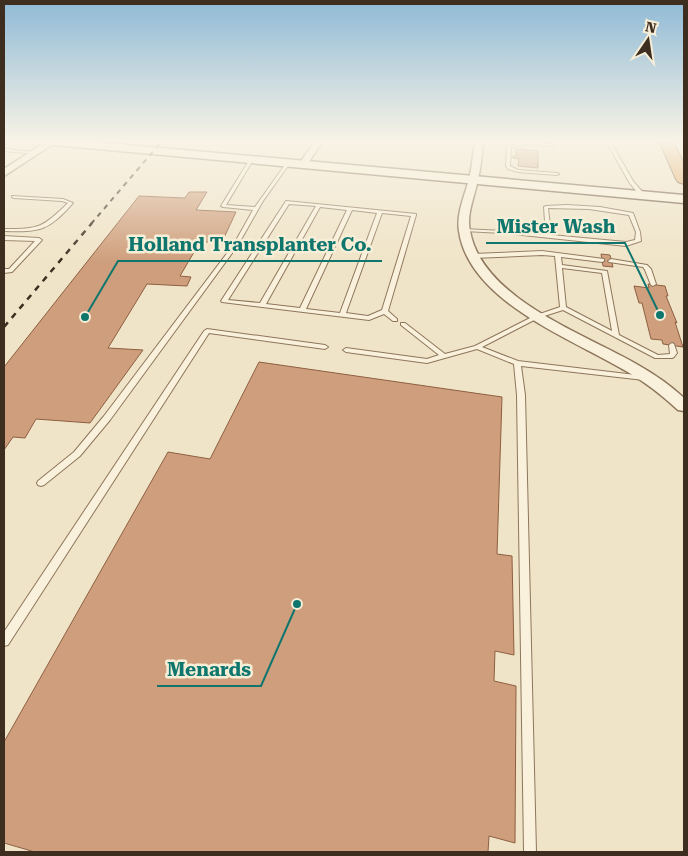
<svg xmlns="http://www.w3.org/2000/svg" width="688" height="856" font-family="'Roboto Serif',serif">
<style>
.building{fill:#cf9f7d;stroke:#8d5f41}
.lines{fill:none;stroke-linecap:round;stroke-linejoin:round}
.lane-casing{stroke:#8d765c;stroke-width:2}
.street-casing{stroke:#8d765c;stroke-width:3}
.secondary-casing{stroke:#6f573f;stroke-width:3}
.highway-casing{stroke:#5b4430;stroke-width:2}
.lane{fill:#faf1dc;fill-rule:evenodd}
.street{fill:#faf1dc;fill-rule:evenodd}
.secondary{fill:#faf1dc;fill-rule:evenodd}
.highway{fill:#e0a458;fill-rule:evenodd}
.rail-far1{stroke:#3d2e20;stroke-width:2;stroke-dasharray:5 5;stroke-linecap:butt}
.rail{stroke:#3d2e20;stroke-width:2.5;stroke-dasharray:6 6;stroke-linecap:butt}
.leader{fill:none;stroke:#0f766e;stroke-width:2}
.callout-dot{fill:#0f766e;stroke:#f7eed8;stroke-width:2}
.callout-label{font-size:19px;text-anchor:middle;font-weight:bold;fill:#0f766e;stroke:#f7eed8;stroke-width:5;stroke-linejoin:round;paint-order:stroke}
</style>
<rect width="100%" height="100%" fill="#f0e4c8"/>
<g class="building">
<path d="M516 149 538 151V168L518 166 519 159 513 158V156H516Z"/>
<path d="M189 192H207L196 210 236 212 222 242H200L180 276 191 277 187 286 147 284 108 348 143 350 90 423 36 419 25 438 13 437 4 450V367L139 196 185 198Z"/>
<path d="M601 254 610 255 613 267 603 266Z"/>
<path d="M648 284 665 286 668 296H666L677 323 675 322 683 347 663 344 662 340 651 339 642 303H639L634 286 649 288Z"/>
<path d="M259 362 502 397 497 554 512 556 514 655 495 651 494 681 516 686 515 843 489 836 488 852H35L4 843V742L168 452 210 459Z"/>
</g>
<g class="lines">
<g class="lane-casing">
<g id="lane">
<path d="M507 141H511V146L526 142 555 144 554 146 526 144 511 148 510 166 518 170 557 173 559 174 557 175 518 172 508 169 506 166Z"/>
<path d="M606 141H610L633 181 645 195V197H641L629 182Z"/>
<path d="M4 149 35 152 37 153 35 154 4 151Z"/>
<path d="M250 159 253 160 226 205 255 207 287 162 290 163 263 201 238 245 110 420 80 456 44 485 41 486 38 485 37 483 38 481 74 452 104 416 234 244 253 210 223 207 221 206Z"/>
<path d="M12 196 63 199 73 203C48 231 41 232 4 231V229C40 229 42 228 68 203L62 201 14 198 12 197Z"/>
<path d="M286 201 416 214V215L388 311 397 319V321H393L384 314 369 320 222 302 221 301ZM289 204 316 206 260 303 228 300ZM320 207 347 210 300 308 266 304ZM352 210 377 213 340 313 306 309ZM382 213 411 216 382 310 368 316 346 313Z"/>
<path d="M567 205 600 207 633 213 640 232 641 241 626 246 503 233 464 231 462 230 464 229 503 231 546 235 544 207 546 206ZM548 208 589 209 629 215 636 232 635 240 626 242 551 235Z"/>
<path d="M4 236 39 238 42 240 12 272 4 273V269H9L35 241 4 240Z"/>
<path d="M542 251 604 259V261L602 262 561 257 562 265 607 271 619 335 658 355 670 354 669 345 672 343 674 344 677 353 674 357 672 358H655L563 310 538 318 482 347 518 361 644 376 647 378 644 380 521 366 525 395 536 852H524L517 395 514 364 477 349 427 363 346 352 343 350 346 348 427 359 439 355 401 325V323H405L445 354 475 346 534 316 560 307 555 256 542 255 473 258 470 256 473 254ZM562 268 602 273 612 331 566 307Z"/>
<path d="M611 259 647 265 651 269 656 284 653 286 651 285 645 270 643 267 609 262 608 261Z"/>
<path d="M207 329 325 345 328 347 325 349 209 333 8 645 4 646V632L204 331Z"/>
</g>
</g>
<g class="street-casing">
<g id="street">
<path d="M47 141 56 142 4 176V169Z"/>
<path d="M315 141H323L306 166H300L299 164Z"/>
<path d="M475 141H483C482 154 481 167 478 179 475 196 466 214 470 231 482 299 585 334 638 365 654 374 670 385 684 398V411L678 410C662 395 645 382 626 371 573 339 469 302 459 231 456 214 465 195 469 179 472 167 473 154 475 141Z"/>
</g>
</g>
<g class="secondary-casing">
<path id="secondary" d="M37 141H84L684 195V203L43 144Z"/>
</g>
<g class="highway-casing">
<path id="highway" d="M659 141H673L684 164V184L678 182 676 179Z"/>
</g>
<use href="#lane" class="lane"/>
<use href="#street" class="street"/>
<use href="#secondary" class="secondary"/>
<use href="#highway" class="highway"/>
<path class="rail-far1" d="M91 224 162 141"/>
<path class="rail" d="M4 327 92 223"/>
</g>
<linearGradient id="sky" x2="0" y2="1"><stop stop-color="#8fbad6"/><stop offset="0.54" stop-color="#f8f3e6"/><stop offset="1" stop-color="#f8f3e6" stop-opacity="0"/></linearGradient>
<rect width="688" height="261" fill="url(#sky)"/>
<path class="leader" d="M660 315L625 243H486M85 317L118 261H382M297 604L261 686H157"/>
<g class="callout-dot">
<circle cx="660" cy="315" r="5"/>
<circle cx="85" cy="317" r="5"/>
<circle cx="297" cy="604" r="5"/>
</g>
<g class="callout-label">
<text x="556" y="233">Mister Wash</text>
<text x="250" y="251">Holland Transplanter Co.</text>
<text x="209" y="676">Menards</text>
</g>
<rect width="688" height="856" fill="none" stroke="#3d2e20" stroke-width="10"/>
<g transform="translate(648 40) rotate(13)" stroke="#f7eed8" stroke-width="4" paint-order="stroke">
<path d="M0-4L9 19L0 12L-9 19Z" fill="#3d2e20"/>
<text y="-8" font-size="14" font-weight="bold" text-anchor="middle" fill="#3d2e20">N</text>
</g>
</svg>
